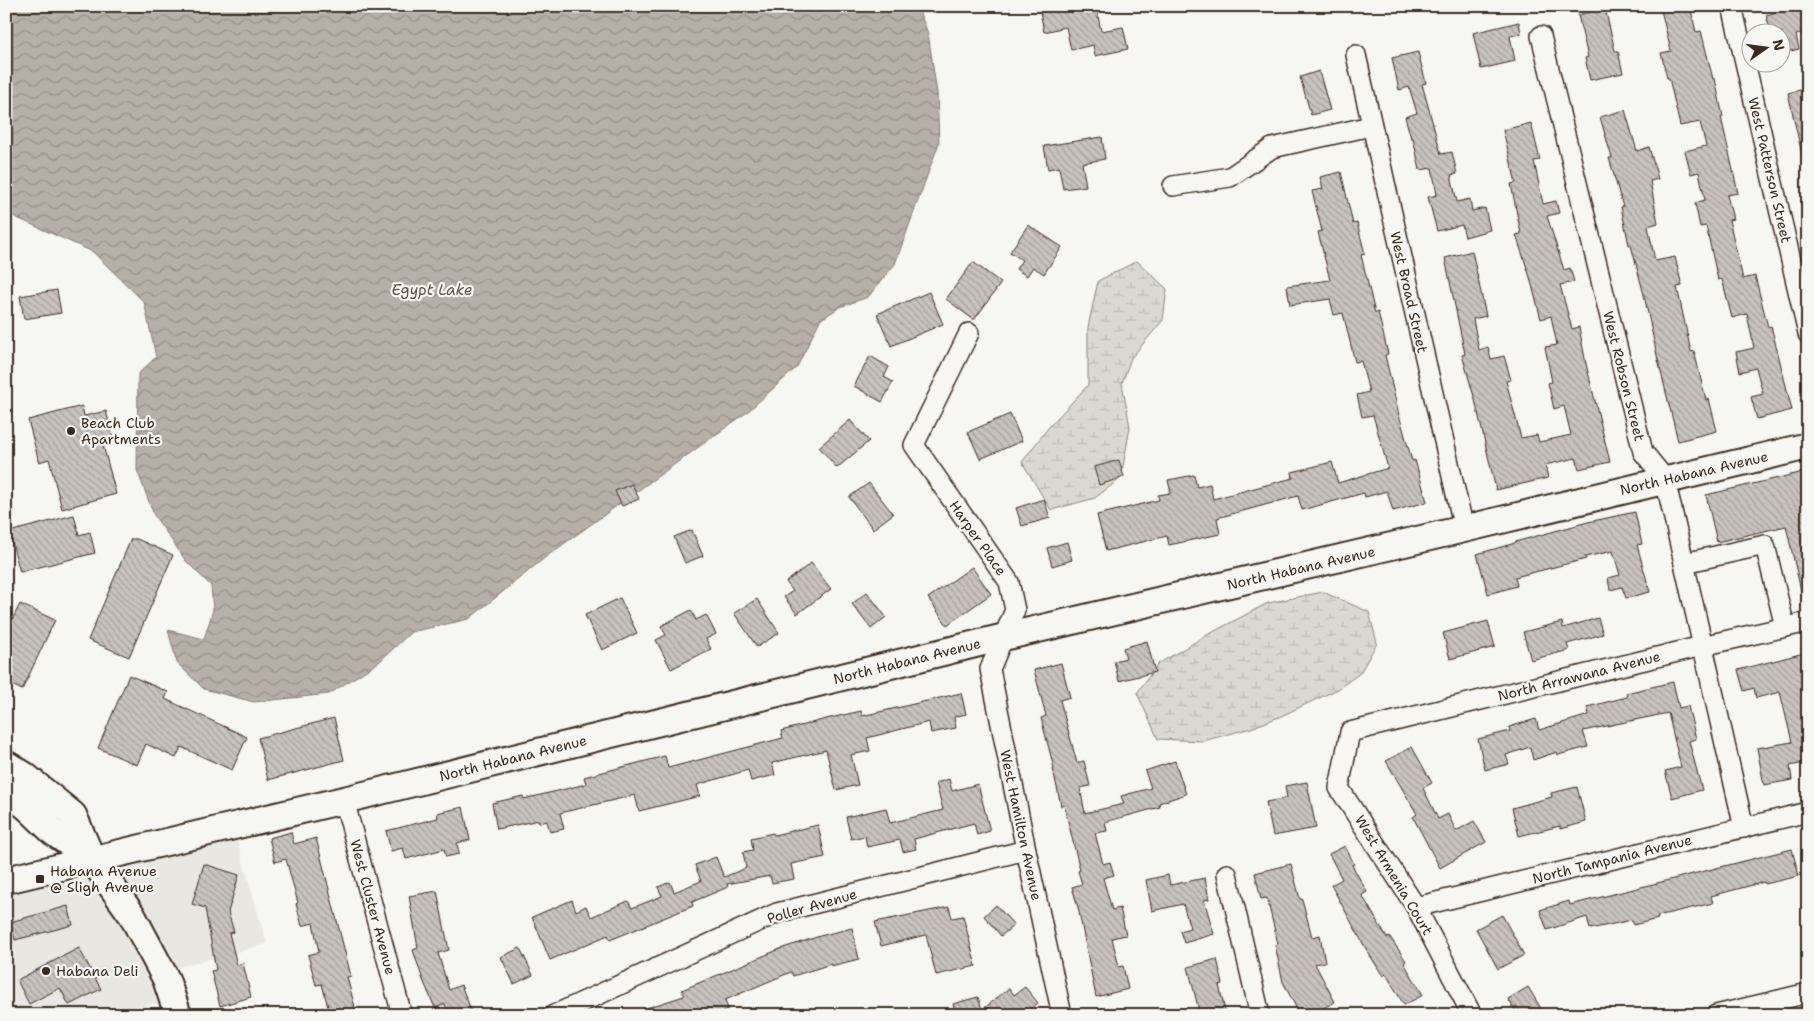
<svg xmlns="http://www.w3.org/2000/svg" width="1814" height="1021" font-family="'Shantell Sans',sans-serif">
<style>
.built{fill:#e8e7e2}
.wetland{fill:url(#wetland-marsh);stroke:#8a8278}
.water{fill:url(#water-waves);stroke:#857a71}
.building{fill:url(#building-back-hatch);stroke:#3b2a1e}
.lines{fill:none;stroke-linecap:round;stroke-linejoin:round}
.street-casing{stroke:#3b2a1e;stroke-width:22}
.secondary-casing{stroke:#3b2a1e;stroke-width:30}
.street{stroke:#f6f6f2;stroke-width:19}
.secondary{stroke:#f6f6f2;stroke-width:26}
.poi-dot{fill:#3b2a1e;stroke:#f6f6f2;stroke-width:2}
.labels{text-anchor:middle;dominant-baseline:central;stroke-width:4.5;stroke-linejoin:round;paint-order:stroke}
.street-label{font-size:14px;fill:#3b2a1e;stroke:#f6f6f2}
.poi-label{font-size:14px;fill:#3b2a1e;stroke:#f6f6f2;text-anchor:start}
.water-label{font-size:15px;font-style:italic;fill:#605248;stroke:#f6f6f2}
</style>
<defs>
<pattern id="wetland-marsh" width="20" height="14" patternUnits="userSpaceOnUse" patternTransform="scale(1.25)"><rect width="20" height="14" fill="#dad9d3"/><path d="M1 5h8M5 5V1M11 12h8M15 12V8" fill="none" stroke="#bcbab5"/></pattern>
<pattern id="water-waves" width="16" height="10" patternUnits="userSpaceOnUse" patternTransform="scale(1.25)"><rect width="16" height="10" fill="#b6b0a9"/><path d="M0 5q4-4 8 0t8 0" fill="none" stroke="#958f89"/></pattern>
<pattern id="building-back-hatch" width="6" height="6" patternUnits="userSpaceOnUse" patternTransform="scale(1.25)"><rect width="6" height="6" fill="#c8c3be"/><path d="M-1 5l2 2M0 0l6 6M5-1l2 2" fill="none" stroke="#a49f9a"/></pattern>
</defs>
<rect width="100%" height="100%" fill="#f6f6f2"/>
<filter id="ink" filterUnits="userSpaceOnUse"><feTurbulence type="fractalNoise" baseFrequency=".02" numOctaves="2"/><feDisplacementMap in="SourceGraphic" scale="10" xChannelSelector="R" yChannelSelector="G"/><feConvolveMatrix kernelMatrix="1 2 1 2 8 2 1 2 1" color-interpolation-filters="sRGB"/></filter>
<g filter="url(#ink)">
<g class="built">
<path d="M235 834 267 944 171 969 107 864Z"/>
<path d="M86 868 124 920 164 1002 96 1015H9L6 1004V888Z"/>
</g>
<g class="wetland">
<path d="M1137 261 1167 289 1163 320 1131 358 1122 383 1130 427 1121 478 1095 498 1051 510 1022 462 1048 428 1088 385V327L1098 281Z"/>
<path d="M1323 592 1369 612 1377 643 1360 673 1338 689 1279 717 1251 728 1203 741 1158 739 1137 693 1158 664 1207 635 1268 603Z"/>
</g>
<path class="water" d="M6 6H917L928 33 937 93 939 143 895 264 868 297 840 307 820 320 797 367 746 413 547 556 469 619 411 632 379 662 329 694 254 702 204 689 177 663 168 630 204 639 213 610 211 586 186 561 154 515 137 470 138 374 156 357 144 302 93 252 6 213Z"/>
<g class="building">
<path d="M1039 6H1096L1101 31 1123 27 1128 49 1095 56 1093 45 1071 50 1066 27 1044 32Z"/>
<path d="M1660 6H1690L1696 32 1701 31 1713 79H1715L1723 117H1721L1738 193 1727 195 1733 219 1729 220 1743 279 1755 276 1768 327 1771 326 1792 410 1757 419 1751 397 1763 394 1756 368 1740 372 1736 352 1754 348 1747 314 1732 318 1722 279 1718 280 1706 226 1700 227 1695 203 1705 200 1699 172 1691 174 1685 151 1706 146 1700 122 1680 126 1669 78H1667L1661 53 1671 51Z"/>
<path d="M1801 6H1808V32L1796 35 1799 49 1782 53V32H1771L1766 15Z"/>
<path d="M1605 8 1615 51H1618L1623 73 1590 80 1585 58 1588 57 1578 15Z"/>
<path d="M1519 22 1521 34 1510 36 1515 61 1481 69 1473 33Z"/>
<path d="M1418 52 1426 83 1422 84 1441 154 1452 152 1457 174 1451 175 1457 202 1470 199 1472 211 1485 208 1490 230 1465 237 1462 225 1437 231 1428 197 1437 195 1432 168 1420 170 1413 138H1411L1405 117 1417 113 1409 87 1399 90 1392 58Z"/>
<path d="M1319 71 1330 110 1311 115 1300 77Z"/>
<path d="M1808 88V158L1803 159 1788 93Z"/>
<path d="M1625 110 1637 151 1649 147 1658 179 1650 181 1658 223 1648 226 1655 261 1675 257 1682 286 1677 287 1691 352 1694 351 1706 400 1709 399 1717 431 1678 441 1658 360 1644 295 1631 245H1629L1621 207H1623L1609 158H1612L1600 117Z"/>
<path d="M1531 123 1540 160 1534 161 1543 204 1556 201 1559 213 1547 216 1564 270 1570 268 1574 282 1560 285 1572 329 1579 327 1586 364 1610 462 1579 469 1576 458 1545 465 1548 478 1496 490 1475 400 1462 355 1465 354 1445 258 1472 251 1486 316 1473 319 1479 350 1488 347 1491 359 1504 356 1511 380 1506 381 1521 438 1537 435 1539 442 1571 435 1564 406 1554 409 1548 383 1552 382 1545 347 1557 345 1551 316 1541 319 1529 274 1516 235 1521 234 1511 184 1516 183 1503 130Z"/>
<path d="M1102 137 1105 159 1082 163 1086 186 1063 189 1059 167 1048 169 1044 146Z"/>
<path d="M1341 172 1353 224 1357 223 1365 254 1361 255 1375 313 1378 312 1388 354 1385 355 1398 411 1412 461 1415 460 1427 502 1393 511 1387 491 1365 497 1364 493 1302 510 1298 496 1217 518 1220 534 1169 545 1167 536 1106 551 1097 515 1159 500 1158 495 1171 493 1168 480 1194 475 1197 487 1210 484 1213 499 1293 478 1292 472 1332 462 1338 483 1388 468 1373 415 1362 417 1357 395 1369 392 1361 361 1355 362 1343 313 1334 315 1330 299 1290 305 1287 286 1330 280 1318 232 1322 231 1312 191 1323 189 1320 177Z"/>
<path d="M1028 225 1062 247 1044 274 1033 267 1027 276 1016 269 1022 260 1010 252Z"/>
<path d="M973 262 1001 283 974 320 946 299Z"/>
<path d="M57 290 61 313 24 319 20 296Z"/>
<path d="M929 292 943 324 891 346 877 314Z"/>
<path d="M870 356 889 367 884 377 893 382 882 402 854 386Z"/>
<path d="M82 406 84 416 106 411 114 442 103 445 116 494 62 509 49 459 39 462 28 420Z"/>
<path d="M1010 414 1022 441 980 459 968 432Z"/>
<path d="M850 420 869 441 837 468 819 447Z"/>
<path d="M1119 460 1124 477 1099 485 1094 467Z"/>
<path d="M1808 471V599H1803L1786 526 1717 542 1706 495Z"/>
<path d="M869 483 893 514 873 529 849 497Z"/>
<path d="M632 484 639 499 622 506 615 491Z"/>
<path d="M1044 499 1050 518 1022 526 1016 508Z"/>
<path d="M1635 512 1642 544 1637 545 1650 592 1626 598 1622 587 1610 590 1608 578 1620 575 1613 551 1585 557 1586 559 1515 577 1517 586 1488 594 1477 554 1515 543V542L1588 522Z"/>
<path d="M74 515 79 535 90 532 95 553 20 572 9 532Z"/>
<path d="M692 530 703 556 685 563 674 537Z"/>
<path d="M131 539H137L173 555 129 657 88 640Z"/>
<path d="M1067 542 1072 560 1052 566 1047 548Z"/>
<path d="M811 563 831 589 797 614 784 597 793 591 786 582Z"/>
<path d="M972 567 991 594 947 625 928 598Z"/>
<path d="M867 592 886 617 871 629 852 604Z"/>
<path d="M620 598 637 633 602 650 585 615Z"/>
<path d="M757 599 779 633 757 647 734 613Z"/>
<path d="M20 604 55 620 22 690 6 682V632Z"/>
<path d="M691 610 696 620 706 615 716 634 706 639 711 649 671 669 656 640 666 635 661 626Z"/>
<path d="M1598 618 1603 634 1567 644 1569 650 1531 660 1523 632 1562 622 1563 628Z"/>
<path d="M1488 621 1495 647 1450 659 1443 633Z"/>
<path d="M1147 641 1155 672 1119 681 1114 661 1126 658 1123 648Z"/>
<path d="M1808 652V762L1790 766 1792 780 1764 785 1757 748 1792 742 1780 692 1756 698 1754 688 1744 691 1738 670Z"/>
<path d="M1061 663 1070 697 1060 700 1077 763 1084 761 1090 786 1080 788 1085 813 1124 804 1121 796 1151 788 1145 771 1175 761 1186 794 1159 803 1160 807 1105 822 1107 831 1095 833 1103 864 1110 862 1114 875 1103 878 1112 910 1120 908 1126 935 1112 938 1119 967 1123 966 1128 989 1096 997 1078 907 1072 887 1082 884 1078 871 1080 870 1064 805 1061 806 1053 769 1054 768 1041 718 1046 716 1034 670Z"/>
<path d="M129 675 168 692 165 699 247 737 232 770 181 747 176 758 146 744 137 765 98 748Z"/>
<path d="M1673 682 1679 708 1688 706 1696 739 1689 741 1702 790 1672 798 1665 771 1681 767 1668 713 1583 731 1588 747 1558 755 1557 752 1533 760 1530 747 1506 755 1509 764 1485 770 1478 739 1510 731 1509 727 1536 719 1539 730 1589 715 1587 707 1627 697 1626 693Z"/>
<path d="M961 693 966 714 954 717 956 728 931 733 929 722 867 738 870 751 851 755 858 785 836 790 826 750 772 763 775 775 751 781 748 770 697 785 700 796 639 811 635 795 560 813 564 829 550 832 547 821 539 823V820L497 829 492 803 523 796 524 799 586 784 584 777 665 756 668 768 783 738 781 731 826 719 861 711 862 716Z"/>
<path d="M334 718 344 760 268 780 258 738Z"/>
<path d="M1412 747 1432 783 1423 788 1438 819 1448 814 1456 831 1474 821 1486 842 1440 868 1413 817 1417 814 1386 761Z"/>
<path d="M949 779 952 791 978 784 990 831 977 835 974 823 914 839 916 849 903 852 900 840 867 847 865 836 851 839 846 817 886 808 890 823 943 810 936 783Z"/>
<path d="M1307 782 1316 828 1273 836 1266 802 1287 798 1285 786Z"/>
<path d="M1577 787 1586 822 1560 829V826L1519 836 1512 808 1552 797 1551 793Z"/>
<path d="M463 807 470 840 457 843 459 854 446 857 444 849 406 859 403 848 391 851 386 831 438 818 437 813Z"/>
<path d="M818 825 825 857 791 864 794 879 772 883 770 876 727 884 728 887 692 902 693 906 610 940 608 935 550 960 532 917 572 900 576 911 586 906 591 917 628 901 632 908 662 896 658 887 670 882 674 892 701 881 695 865 716 857 724 877 746 868 743 852 753 850 751 838 773 833 774 835Z"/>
<path d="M291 832 294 844 316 838 351 976 347 977 357 1015H330L322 984 316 985 308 955 319 952 313 923 302 926 296 904 298 903 286 859 275 862 269 838Z"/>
<path d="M1345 846 1354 864 1352 865 1367 892 1362 895 1387 938 1390 937 1406 961 1404 963 1423 995 1404 1005 1386 974 1383 976 1366 949 1331 885 1342 879 1329 854Z"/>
<path d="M1792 849 1799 876 1765 884 1764 882 1711 896 1713 903 1657 916 1658 919 1633 925 1632 920 1590 929 1587 917 1547 930 1540 910 1569 901 1570 905Z"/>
<path d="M204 864 239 875 228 912 234 932 229 933 237 965 243 963 251 997 220 1006 211 971 216 970 205 908 192 904Z"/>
<path d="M1291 864 1300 899H1302L1312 937 1320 935 1325 962 1315 964 1335 1002 1310 1015H1300L1283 982 1275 945 1278 944 1267 898 1261 899 1255 873Z"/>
<path d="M1168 875 1170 885 1205 878 1209 899 1204 900 1214 934 1184 943 1180 931 1190 928 1183 904 1152 911 1146 880Z"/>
<path d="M437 891 449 950 438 953 449 990 461 985 473 1015H449L445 1004 435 1008 423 980 413 950 418 948 409 896Z"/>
<path d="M996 905 1014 925 1001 936 984 916Z"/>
<path d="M68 906 73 925 15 940 10 922Z"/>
<path d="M949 907 952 918 963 916 976 966 936 975 926 935 881 946 875 922Z"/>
<path d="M1502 915 1524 955 1498 969 1476 929Z"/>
<path d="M852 928 859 959 831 966V964L793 976 791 972 725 1000 728 1009 714 1015H634V1012L684 996 682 990 780 949 820 936Z"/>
<path d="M79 948 101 989 69 1005 60 988 29 1004 17 980Z"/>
<path d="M520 948 533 975 514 984 501 957Z"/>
<path d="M1217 959 1223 984 1219 985 1226 1015H1200L1188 967Z"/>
<path d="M1025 987 1038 1003 1023 1015H957L953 1004 978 997 982 1010 1009 988 1014 995Z"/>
<path d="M1528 987 1545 1015H1518L1508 999Z"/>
</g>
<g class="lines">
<g class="street-casing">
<g id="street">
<path d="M1732 6 1808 334"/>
<path d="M1541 36 1643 452 1665 479 1744 828"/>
<path d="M1356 55 1464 529"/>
<path d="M1173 186 1230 177 1272 148 1371 126"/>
<path d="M969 333 914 445 1009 582 1015 610 990 669 1026 850 1062 1015"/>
<path d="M1684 563 1765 545 1785 627"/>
<path d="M344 800 402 1015"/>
<path d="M1227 874 1260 1015"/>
<path d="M1416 907 1808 812"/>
<path d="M554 1015 777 913 1026 850"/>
<path d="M1472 1015 1416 907 1339 788 1350 732 1702 646 1808 622"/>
<path d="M1716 1015 1808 993"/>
</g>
</g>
<g class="secondary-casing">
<g id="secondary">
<path d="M6 764 24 775 73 815 92 859 132 915 166 979 178 1015"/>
<path d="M6 791 27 807 53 832 92 859"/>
<path d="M6 880 344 800 1004 637 1464 529 1808 446"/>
</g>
</g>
<use href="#street" class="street"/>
<use href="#secondary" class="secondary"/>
</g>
</g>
<g class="poi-dot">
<circle cx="71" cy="431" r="5"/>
<rect x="35" y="874" width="10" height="10" rx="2.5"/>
<circle cx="46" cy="971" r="5"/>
</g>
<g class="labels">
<g class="street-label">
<text transform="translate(1770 170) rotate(77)">West Patterson Street</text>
<text transform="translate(1409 292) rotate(77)">West Broad Street</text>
<text transform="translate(1624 376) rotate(76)">West Robson Street</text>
<text transform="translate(1694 473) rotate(-13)">North Habana Avenue</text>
<text transform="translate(978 538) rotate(55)">Harper Place</text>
<text transform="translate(1301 568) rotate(-13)">North Habana Avenue</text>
<text transform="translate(907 661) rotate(-14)">North Habana Avenue</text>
<text transform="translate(1579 676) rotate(-14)">North Arrawana Avenue</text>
<text transform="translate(513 758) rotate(-14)">North Habana Avenue</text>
<text transform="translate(1021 825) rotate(78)">West Hamilton Avenue</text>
<text transform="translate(1612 859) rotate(-14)">North Tampania Avenue</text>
<text transform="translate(1394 875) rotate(59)">West Armenia Court</text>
<text transform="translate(812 906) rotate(-16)">Poller Avenue</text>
<text transform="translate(373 907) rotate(75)">West Cluster Avenue</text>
</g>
<g class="poi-label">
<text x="81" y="423">Beach Club<tspan x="81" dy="16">Apartments</tspan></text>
<text x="50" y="871">Habana Avenue<tspan x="50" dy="16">@ Sligh Avenue</tspan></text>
<text x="56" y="971">Habana Deli</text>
</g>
<g class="water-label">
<text x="432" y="290">Egypt Lake</text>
</g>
</g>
<rect width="1814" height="1021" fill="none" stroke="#f6f6f2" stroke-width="25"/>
<rect x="12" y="12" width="1789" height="996" fill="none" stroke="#3b2a1e" stroke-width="2" filter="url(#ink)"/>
<g transform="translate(1766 48) rotate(76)"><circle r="24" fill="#f6f6f2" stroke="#aba49d"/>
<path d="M0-4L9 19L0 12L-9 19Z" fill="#3b2a1e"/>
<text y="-8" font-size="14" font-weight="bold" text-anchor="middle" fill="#3b2a1e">N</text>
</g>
</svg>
